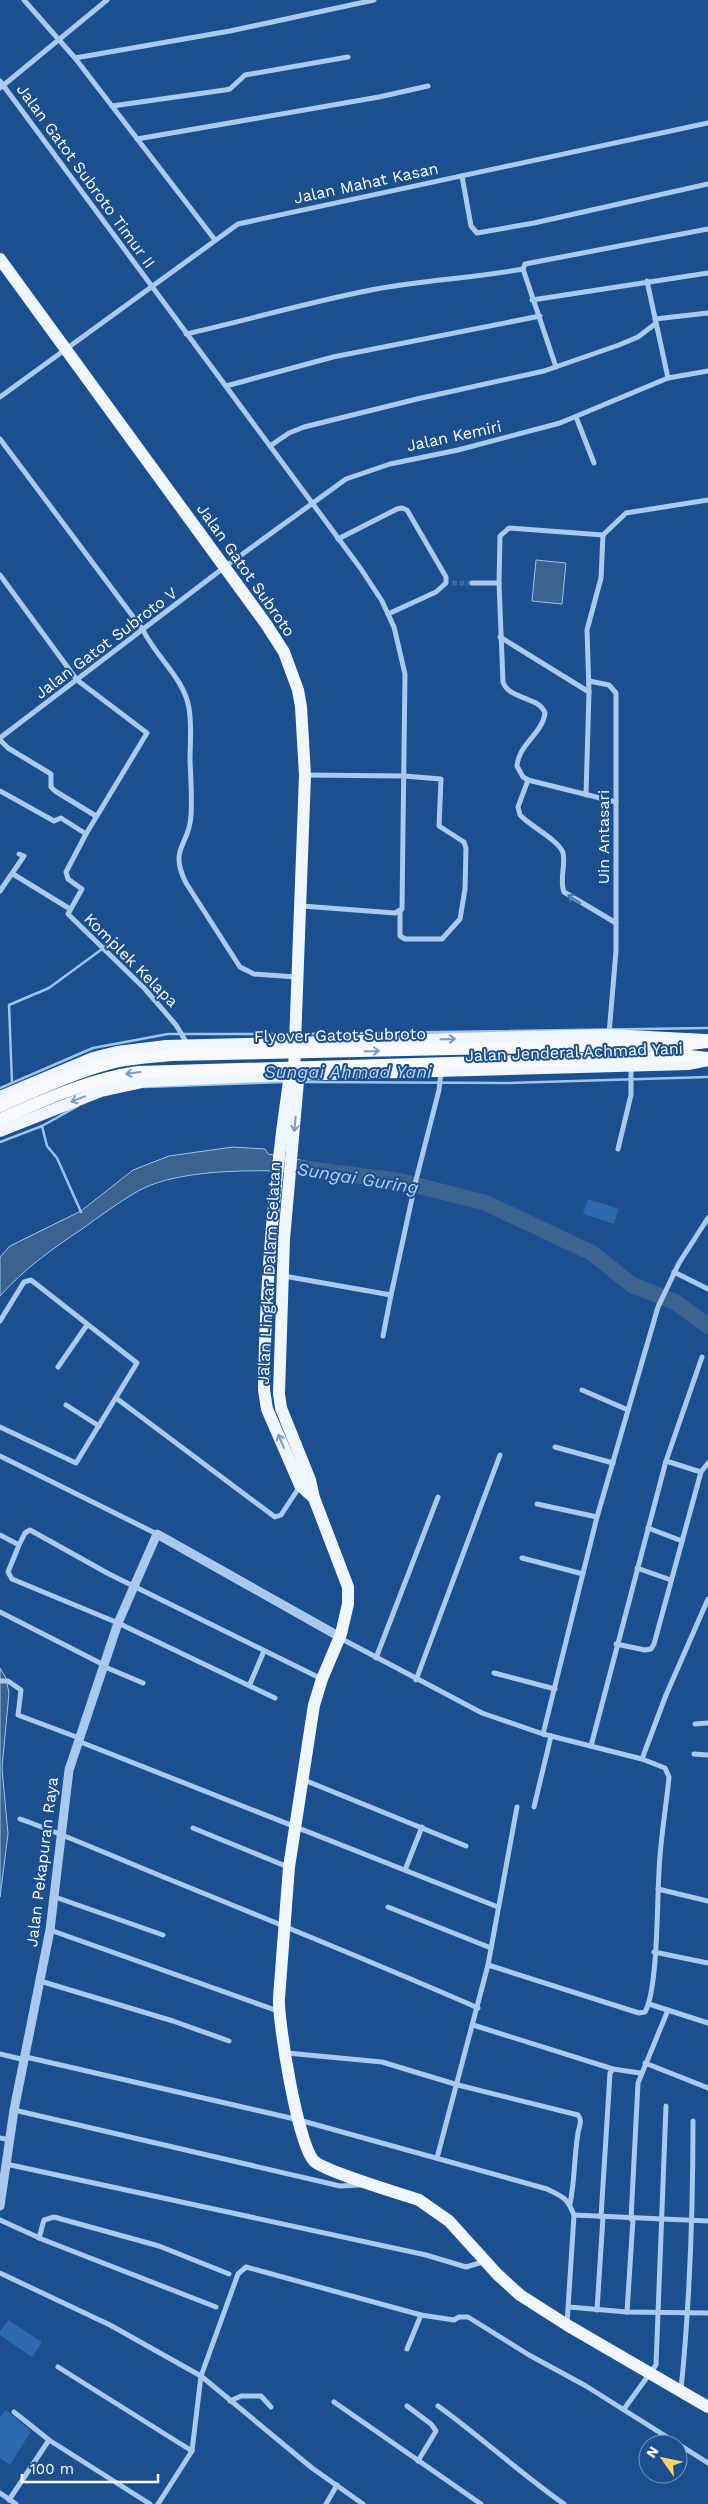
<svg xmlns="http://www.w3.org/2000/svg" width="708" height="2504" font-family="'Work Sans',sans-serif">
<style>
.green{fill:#2e69ad}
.water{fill:#3c6290;stroke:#9cc4f0}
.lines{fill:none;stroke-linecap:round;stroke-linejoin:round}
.stream{stroke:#9cc4f0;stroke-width:2.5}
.river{stroke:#3c6290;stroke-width:16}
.minor-tunnel{stroke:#3d69a0;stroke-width:5;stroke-dasharray:5 2.5;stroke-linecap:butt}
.minor{stroke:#a9c9ee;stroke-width:5}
.tertiary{stroke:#a9c9ee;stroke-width:9}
.primary{stroke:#f0f6ff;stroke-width:12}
.trunk{stroke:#f8faff;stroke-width:12}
.trunk-bridge{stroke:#f8faff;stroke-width:12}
.oneway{stroke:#4674ac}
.oneway2{stroke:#7b9ac1}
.oneway3{stroke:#7e9cc1}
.labels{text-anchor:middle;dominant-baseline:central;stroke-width:4;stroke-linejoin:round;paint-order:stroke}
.street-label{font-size:16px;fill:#fff;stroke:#1b4f8f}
.water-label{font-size:18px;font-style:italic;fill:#b5d3f5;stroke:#1b4f8f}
</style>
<rect width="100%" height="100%" fill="#1b4f8f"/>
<g class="green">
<path d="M588 1199 619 1209 614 1224 583 1214Z"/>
<path d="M8 2320 42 2342 32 2357 0 2335V2331Z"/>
<path d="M6 2410 31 2431 10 2465 0 2458V2417Z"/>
</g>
<g class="water">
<path d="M536 560 566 563 562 604 532 601Z"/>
<path d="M233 1147 265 1149 268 1154 321 1164V1173C272 1170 183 1166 138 1191 119 1202 100 1216 82 1229 52 1249 24 1269 0 1296V1257L10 1246 81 1211 133 1170 169 1156Z"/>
<path d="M0 1668 6 1678 9 1693 2 1768 8 1834 0 1897Z"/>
</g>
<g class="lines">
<g class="stream">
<path d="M300 1034 708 1028"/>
<path d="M302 1082 507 1083 708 1077"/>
<path d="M12 1083 9 1005 49 988 117 938"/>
<path d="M145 1087 284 1082"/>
<path d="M0 1088 93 1048 168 1034H292"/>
<path d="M42 1126 47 1146 57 1158 81 1212"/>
<path d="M0 1142 42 1126 78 1106"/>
</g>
<path class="river" d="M300 1168 400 1181 486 1203 592 1253 632 1285 675 1302 708 1326"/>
<path class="minor-tunnel" d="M452 583H472"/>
<g class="minor">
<path d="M24 0 75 58 215 240"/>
<path d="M75 58 230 31 374 0"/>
<path d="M0 81 361 569 382 601 394 627 405 674 402 909 395 913 302 906"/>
<path d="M0 88 107 0"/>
<path d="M112 106 225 90 230 89 245 75 348 57"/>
<path d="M137 139 379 97 428 86"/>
<path d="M462 176 471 226 477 233 534 223 708 184"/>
<path d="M523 269 556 367"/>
<path d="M647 281 668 378"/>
<path d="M532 300 708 273"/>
<path d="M655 319 708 313"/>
<path d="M186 334C249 320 312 301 376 289 425 280 474 278 523 269L525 264 708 229"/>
<path d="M226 386 333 357 540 316"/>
<path d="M0 397 238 224 708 123"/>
<path d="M576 417 594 463"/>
<path d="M0 439 143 630C156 657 184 678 189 708 192 726 190 743 190 761 191 779 192 797 191 815 190 846 168 847 186 883L240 967 254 974 296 977"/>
<path d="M270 446 289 433 304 427 417 399 544 371 619 345 638 337 655 324"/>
<path d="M338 539 397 509 402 508 407 510 446 577V583L436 592 388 614"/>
<path d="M0 575 77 680 147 733 86 834 66 872 68 879 82 889 68 914 145 989 176 1025 188 1045"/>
<path d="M472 583H499"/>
<path d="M500 637 589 692"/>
<path d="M589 681 609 685 616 693V951L609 1034"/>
<path d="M0 738 226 566 346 479 390 464 458 450 560 423 668 378 708 371"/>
<path d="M0 740 8 748 51 774V787L55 791 96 816"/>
<path d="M306 775 404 776 441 779 439 826 464 842 466 848 465 889 460 919 442 939H405L400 936V911"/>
<path d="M528 780 518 807 520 815C530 826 560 841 563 853 566 866 559 879 564 892L616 923"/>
<path d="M0 791 54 821 61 818 86 834"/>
<path d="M586 795 589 692 587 630 601 578 603 535"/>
<path d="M616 802 528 780 523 777 517 766C518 745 543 733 545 713 539 696 509 700 503 682L499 583 500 536 509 528 603 535 626 513 708 500"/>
<path d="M13 874 70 909"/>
<path d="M0 891 24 856 19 854"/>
<path d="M618 1149 631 1095V1067"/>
<path d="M674 1272 708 1289"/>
<path d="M284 1276 391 1295 416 1180 439 1090 441 1072"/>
<path d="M0 1321 24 1282 31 1280 137 1363 76 1463 0 1427"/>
<path d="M383 1336 391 1295"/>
<path d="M58 1367 87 1325"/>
<path d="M582 1390 628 1410"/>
<path d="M116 1398 275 1517 281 1515 300 1486"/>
<path d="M66 1405 99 1426"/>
<path d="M555 1447 613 1463"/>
<path d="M0 1456 157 1534"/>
<path d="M666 1461 701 1472"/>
<path d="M537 1504 597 1517"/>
<path d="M648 1528 682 1541"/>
<path d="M0 1535 19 1545 8 1572 12 1579 118 1623 275 1698"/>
<path d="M19 1545 25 1533 30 1530 109 1574 322 1679"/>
<path d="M522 1558 583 1574"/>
<path d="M637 1568 671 1580"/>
<path d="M0 1612 104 1665"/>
<path d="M340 1638 482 1713 543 1734 642 1759 665 1768 669 1777C666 1809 660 1841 659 1872 657 1902 658 1989 645 2012L639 2013 488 1965"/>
<path d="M616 1644 645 1650 651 1649 654 1644 701 1472 708 1463"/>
<path d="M376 1658 438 1497"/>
<path d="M105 1667 143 1683"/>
<path d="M494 1673 555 1689"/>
<path d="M416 1680 500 1455"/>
<path d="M0 1681H8L21 1690 18 1715 79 1738"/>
<path d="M250 1684 264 1651"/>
<path d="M695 1724 708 1723"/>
<path d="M543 1734 597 1517 658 1307 679 1263 708 1218"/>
<path d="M78 1741 498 1907"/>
<path d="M591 1746 666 1461 702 1357"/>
<path d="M694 1754 708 1755"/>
<path d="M642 1759 666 1695 708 1599"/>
<path d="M304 1780 466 1846"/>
<path d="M534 1807 551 1736"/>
<path d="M20 1819C68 1836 114 1857 161 1876 267 1919 373 1962 478 2008"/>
<path d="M193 1828 288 1867"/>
<path d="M405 1870 422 1827"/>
<path d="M658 1889 708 1901"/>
<path d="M55 1897 163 1935"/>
<path d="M388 1907 491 1948"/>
<path d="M50 1930 278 2011"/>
<path d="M654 1952 708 1963"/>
<path d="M40 1981 173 2021 229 2041"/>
<path d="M649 2004 708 2023"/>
<path d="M473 2025 613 2069"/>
<path d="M287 2053 382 2062 458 2085 578 2115C583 2121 579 2126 578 2133 574 2157 575 2180 570 2204"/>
<path d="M0 2054 25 2060"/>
<path d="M26 2057 299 2120 547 2189C564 2197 567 2198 574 2215L567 2324"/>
<path d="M645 2063 708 2088"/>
<path d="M14 2110 340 2186 360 2185"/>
<path d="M0 2138 10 2140"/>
<path d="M437 2158 488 1965 517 1807"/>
<path d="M6 2164 426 2255 466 2267 486 2261"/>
<path d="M574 2215 708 2221"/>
<path d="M601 2217 610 2073 613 2069 640 2073"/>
<path d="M631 2219 638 2083 668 2010"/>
<path d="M0 2220 44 2240 216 2307"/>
<path d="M39 2238 44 2220 54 2217 159 2246 229 2274"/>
<path d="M0 2273 110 2325 201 2376 312 2468 363 2504"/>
<path d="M569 2307 627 2312 708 2313"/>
<path d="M597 2310 603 2217"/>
<path d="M627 2312 633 2219"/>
<path d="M407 2349 421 2315"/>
<path d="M58 2367 192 2451"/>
<path d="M681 2390C690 2300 693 2211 693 2121"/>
<path d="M230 2401 241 2396H261L271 2407"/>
<path d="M334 2402 481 2504"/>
<path d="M407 2406 431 2424 436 2431 418 2461"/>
<path d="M438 2406C481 2437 520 2473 564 2504"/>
<path d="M624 2409 656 2365 666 2106"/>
<path d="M49 2440 150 2504"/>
<path d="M0 2493 16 2504"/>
<path d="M9 2500 49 2440 14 2412"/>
<path d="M158 2504 192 2451 201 2376 238 2274 246 2267 421 2315 454 2320 459 2317H468L529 2355 586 2386 708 2463"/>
<path d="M326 2504 337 2485"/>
</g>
<path class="tertiary" d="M0 2206 14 2110 50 1930 69 1770 118 1623 157 1534 340 1637"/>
<g class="primary">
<path d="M0 259 266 624 284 652 298 690 301 707 305 775 295 1043 294 1075 298 1081 284 1239 279 1394 281 1408 310 1480 314 1498"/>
<path d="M294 1075 289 1081C274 1183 265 1287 264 1390L267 1409 300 1485 314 1498 348 1587V1604L341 1634 322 1679 314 1705 289 1867 279 1998C278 2023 298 2145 314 2161 326 2172 399 2193 419 2200L449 2221 497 2274 520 2295 567 2325 708 2407"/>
<path d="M0 1097 93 1058 117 1052 166 1046 609 1035 706 1040"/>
<path d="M0 1131 101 1091 147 1081 288 1075 689 1064 708 1060"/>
</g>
<g class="trunk">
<path d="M690 1044 708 1042"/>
<path d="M689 1056 708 1058"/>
</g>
<g class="trunk-bridge">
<path d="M0 1106C37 1090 75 1072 115 1062 134 1058 153 1057 172 1055L690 1044"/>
<path d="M0 1119C45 1100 89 1079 138 1072L689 1056"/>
</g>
</g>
<defs><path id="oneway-shaft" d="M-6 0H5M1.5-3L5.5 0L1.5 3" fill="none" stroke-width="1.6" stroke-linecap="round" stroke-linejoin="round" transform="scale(1.25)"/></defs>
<use class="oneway" href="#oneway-shaft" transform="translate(574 899) rotate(-147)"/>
<g class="oneway2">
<use href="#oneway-shaft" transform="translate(448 1039) rotate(-1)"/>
<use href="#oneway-shaft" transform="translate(78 1099) rotate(159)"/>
<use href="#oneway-shaft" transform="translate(295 1124) rotate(95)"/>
<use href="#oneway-shaft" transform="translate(281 1441) rotate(-113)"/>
</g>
<g class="oneway3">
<use href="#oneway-shaft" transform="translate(372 1051) rotate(-1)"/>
<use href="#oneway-shaft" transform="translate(133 1073) rotate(173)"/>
</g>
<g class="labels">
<g class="street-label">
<text transform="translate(86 176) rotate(54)">Jalan Gatot Subroto Timur II</text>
<text transform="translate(366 183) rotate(-12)">Jalan Mahat Kasan</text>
<text transform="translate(454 436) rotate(-12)">Jalan Kemiri</text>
<text transform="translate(246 570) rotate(55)">Jalan Gatot Subroto</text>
<text transform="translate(106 643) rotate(-37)">Jalan Gatot Subroto V</text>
<text transform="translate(603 837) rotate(-90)">Uin Antasari</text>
<text transform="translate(131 960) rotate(45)">Komplek Kelapa</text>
<text transform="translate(340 1035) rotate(-1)">Flyover Gatot Subroto</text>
<text transform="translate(574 1052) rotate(-2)">Jalan Jenderal Achmad Yani</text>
<text transform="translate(269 1273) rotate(-87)">Jalan Lingkar Dalam Selatan</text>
<text transform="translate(42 1862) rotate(-83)">Jalan Pekapuran Raya</text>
</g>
<g class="water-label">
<text x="348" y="1071">Sungai Ahmad Yani</text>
<text transform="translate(358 1178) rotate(9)">Sungai Guring</text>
</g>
</g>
<g transform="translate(663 2459) rotate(303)"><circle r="24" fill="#1b4f8f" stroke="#7695bc"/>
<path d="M0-4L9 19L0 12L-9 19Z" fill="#ffd166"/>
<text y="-8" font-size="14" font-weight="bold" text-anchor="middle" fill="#ffffff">N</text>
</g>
<path d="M22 2474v8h136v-8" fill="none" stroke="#ffffff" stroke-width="2.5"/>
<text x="30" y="2474" font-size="15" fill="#ffffff" stroke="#1b4f8f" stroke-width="4" paint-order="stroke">100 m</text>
</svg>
